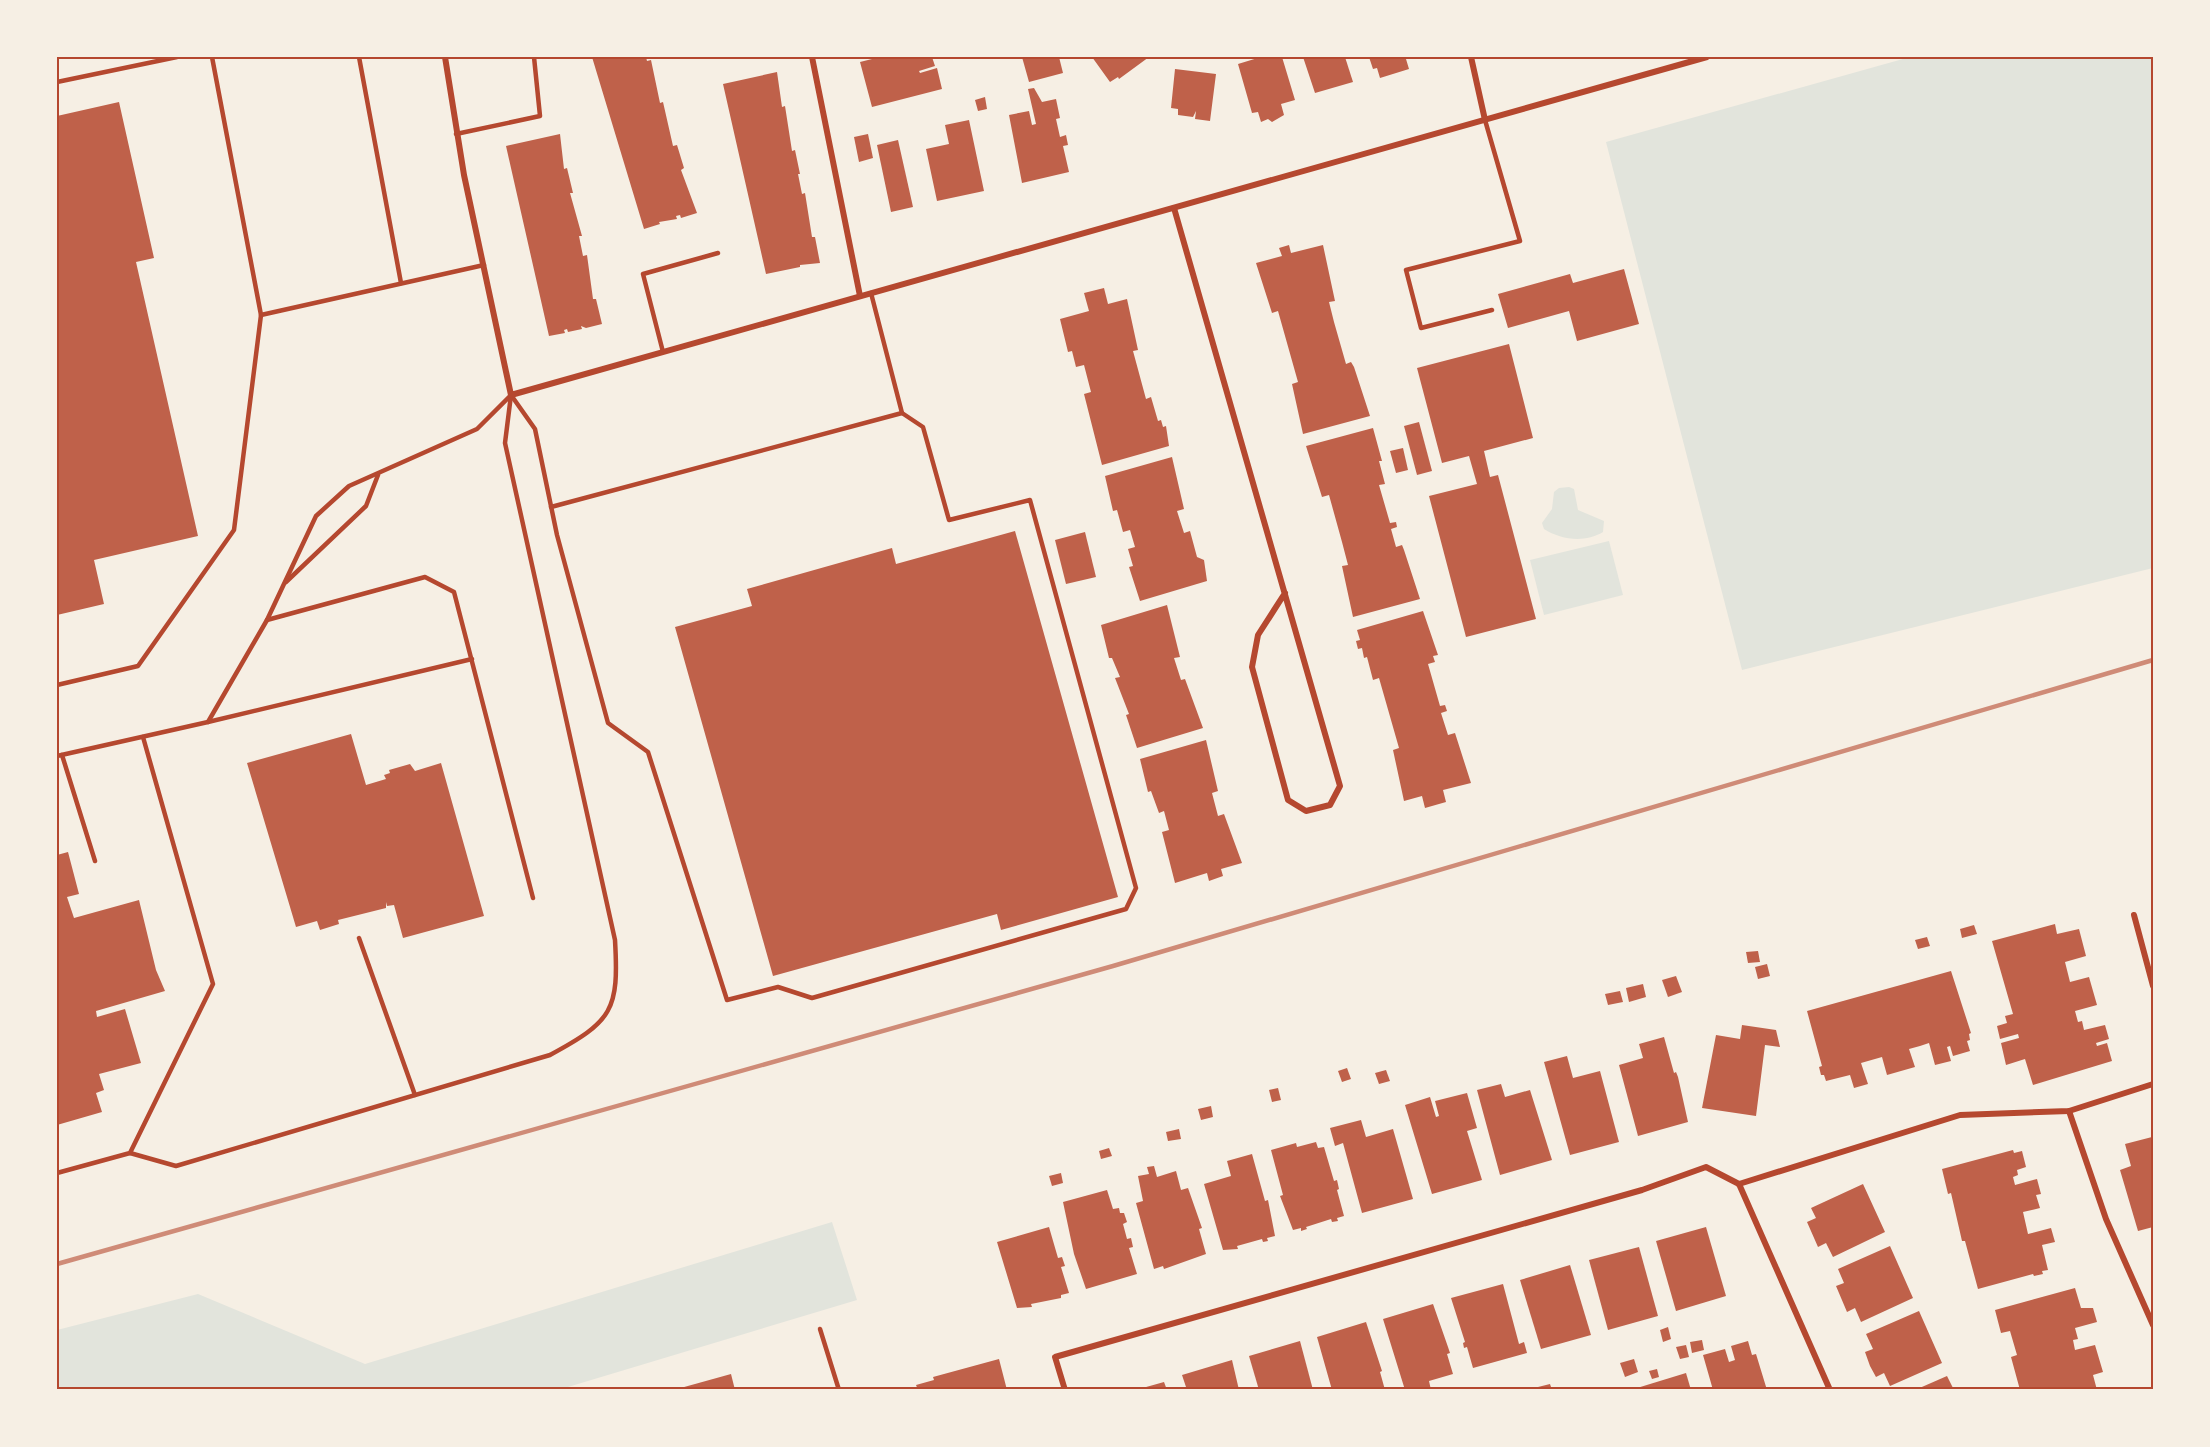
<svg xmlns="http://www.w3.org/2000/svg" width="2210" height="1447" font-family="'Public Sans',sans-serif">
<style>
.green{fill:#e2e4dc}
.building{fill:#bf614a}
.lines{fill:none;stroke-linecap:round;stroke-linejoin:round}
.service{stroke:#b5482f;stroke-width:4.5}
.minor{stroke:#b5482f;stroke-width:6}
.rail{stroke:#cf8b77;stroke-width:4.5}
.neatline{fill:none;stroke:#b5482f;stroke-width:2}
</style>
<rect width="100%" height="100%" fill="#f6efe4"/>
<g class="green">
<path d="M1910 57H2153V568L1742 670 1606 142Z"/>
<path d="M1569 487 1574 489 1578 510 1604 521 1603 532C1585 543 1561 540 1544 529L1542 523 1552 509 1554 492 1559 488Z"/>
<path d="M1609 541 1623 595 1544 615 1530 560Z"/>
<path d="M832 1222 857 1300 558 1390H57V1330L198 1294 365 1364Z"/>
</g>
<g class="building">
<path d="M592 57H646L647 61 651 60 660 103 663 102 673 146 677 145 684 168 681 170 697 213 681 218 680 215 676 216 677 219 659 222 660 224 644 229Z"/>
<path d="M880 57H932L935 66 919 71 920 73 937 68 942 89 872 107 860 62Z"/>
<path d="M1022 57H1059L1063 73 1029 82Z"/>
<path d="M1092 57H1149L1119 79 1118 77 1110 82Z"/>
<path d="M1261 57H1282L1295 100 1281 104 1284 115 1272 122 1268 119 1261 122 1258 112 1252 113 1238 64Z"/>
<path d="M1303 57H1345L1353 82 1315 93Z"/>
<path d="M1369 57H1413V58L1406 59 1409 69 1380 78 1377 68 1373 69Z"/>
<path d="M1175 69 1216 74 1210 121 1195 119 1196 111 1193 117 1178 115V109L1171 108Z"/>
<path d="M777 72 782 107 785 106 792 151 795 150 800 174H798L802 194 805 193 812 237H815L820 263 800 265V267L766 274 723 84Z"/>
<path d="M1034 88 1042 102 1056 99 1060 118 1056 119 1060 137 1066 135 1068 145 1063 146 1069 172 1022 183 1009 115 1029 111 1032 125 1036 124 1028 89Z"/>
<path d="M985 97 987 109 978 111 975 100Z"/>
<path d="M119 102 154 258 136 262 198 536 94 560 104 604 57 615V116Z"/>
<path d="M969 120 984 191 937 201 926 149 949 144 945 125Z"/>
<path d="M560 134 564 169 567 168 573 193H570L582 236H579L583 256 587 255 593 299H596L602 324 586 328 581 326 582 329 568 332 567 329 564 330 565 333 549 336 506 146Z"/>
<path d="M868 134 873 158 859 162 854 137Z"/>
<path d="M898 140 913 207 891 212 877 145Z"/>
<path d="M1289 245 1291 253 1323 245 1335 301 1329 302 1334 322 1346 364 1351 362 1354 367 1370 416 1303 434 1292 384 1298 382 1278 311 1272 313 1256 263 1282 256 1279 248Z"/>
<path d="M1624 269 1639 324 1577 341 1569 311 1508 328 1498 294 1570 274 1573 283Z"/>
<path d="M1104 288 1108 304 1127 299 1138 350 1133 351 1146 399 1151 397 1158 421 1161 420 1163 427 1166 426 1169 446 1102 465 1084 394 1091 392 1084 365 1076 367 1072 351 1068 352 1060 319 1089 311 1084 293Z"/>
<path d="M1509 344 1533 438 1484 451 1490 477 1498 475 1536 619 1466 637 1429 496 1477 484 1469 456 1442 463 1417 368Z"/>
<path d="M1419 422 1432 471 1417 475 1404 426Z"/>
<path d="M1373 428 1382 461H1379L1385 484 1379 485 1390 523 1396 522 1397 527 1391 529 1396 547 1402 545 1404 550 1420 599 1353 617 1342 566 1348 565 1342 542 1329 495 1322 497 1306 446Z"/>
<path d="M1403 448 1408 470 1396 473 1390 451Z"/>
<path d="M1172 457 1184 509 1177 511 1184 533 1190 531 1197 557 1204 560 1207 581 1140 601 1129 567 1133 566 1128 549 1135 547 1130 530 1123 532 1117 510 1113 511 1105 476Z"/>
<path d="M1015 531 1118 897 1001 930 997 914 773 976 675 627 752 606 747 589 892 548 896 564Z"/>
<path d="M1085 532 1096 577 1066 584 1055 540Z"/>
<path d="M1167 605 1180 657 1174 658 1181 680 1185 679 1203 728 1137 748 1126 715 1129 714 1115 678 1120 677 1112 658H1109L1101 625Z"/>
<path d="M1423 611 1438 655 1433 656 1435 662 1428 664 1440 706 1445 705 1447 711 1441 713 1448 735 1455 733 1471 783 1443 790 1446 802 1425 808 1422 796 1404 801 1393 750 1399 748 1379 678 1373 680 1367 657 1364 658 1362 648 1358 649 1356 641 1360 640 1357 630Z"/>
<path d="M351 734 366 785 386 779 384 775 390 773 389 770 410 764 415 771 441 763 484 916 403 938 394 905 387 906 386 902V908L338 920 339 924 320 930 317 921 296 927 247 763Z"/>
<path d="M1206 740 1218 791 1212 793 1218 816 1224 814 1242 863 1221 869 1223 876 1209 881 1207 873 1175 883 1162 832 1169 830 1164 811 1159 813 1151 791 1148 792 1140 759Z"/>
<path d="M68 852 79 894 67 897 74 918 139 900 156 970 165 991 96 1011 97 1017 125 1009 141 1063 99 1074 104 1090 96 1093 102 1112 57 1125V855Z"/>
<path d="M2055 924 2057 934 2079 929 2086 956 2065 962 2070 982 2089 977 2097 1005 2075 1011 2078 1022 2082 1021 2084 1030 2105 1025 2109 1039 2096 1043 2097 1046 2107 1043 2112 1061 2033 1085 2025 1059 2006 1065 2001 1043 2019 1038 2018 1034 2000 1039 1997 1026 2007 1023 2005 1016 2013 1014 1992 941Z"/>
<path d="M1974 925 1977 934 1962 938 1960 929Z"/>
<path d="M1927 937 1930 946 1918 949 1915 940Z"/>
<path d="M1758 951 1760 962 1748 963 1746 952Z"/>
<path d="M1767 964 1770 976 1758 979 1755 967Z"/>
<path d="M1951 971 1971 1033 1969 1034 1970 1040 1967 1041 1970 1051 1953 1056 1950 1046 1947 1047 1951 1061 1935 1065 1929 1043 1920 1046 1909 1049 1915 1067 1887 1075 1882 1057 1861 1063 1868 1084 1854 1088 1850 1075 1826 1081 1824 1075H1821L1819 1067 1822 1066 1807 1011Z"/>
<path d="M1676 976 1682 992 1668 997 1662 980Z"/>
<path d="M1643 984 1646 997 1629 1002 1626 988Z"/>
<path d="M1620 991 1623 1002 1608 1005 1605 994Z"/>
<path d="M1742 1025 1776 1030 1780 1047 1765 1045 1756 1116 1702 1108 1716 1035 1740 1039Z"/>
<path d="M1664 1037 1674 1073 1676 1072 1678 1077 1688 1122 1638 1136 1619 1065 1643 1058 1639 1044Z"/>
<path d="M1567 1056 1573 1078 1600 1071 1619 1142 1570 1155 1544 1062Z"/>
<path d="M1347 1068 1351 1079 1342 1082 1338 1071Z"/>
<path d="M1386 1070 1390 1081 1379 1084 1375 1073Z"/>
<path d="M1501 1084 1505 1097 1530 1090 1552 1160 1500 1175 1477 1090Z"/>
<path d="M1278 1088 1281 1100 1272 1102 1269 1090Z"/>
<path d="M1467 1093 1477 1128 1467 1131 1482 1180 1432 1194 1405 1105 1430 1097 1436 1117 1439 1116 1435 1101Z"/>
<path d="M1211 1106 1213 1117 1201 1120 1198 1109Z"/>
<path d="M1361 1120 1366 1137 1393 1129 1413 1199 1362 1213 1343 1143 1335 1146 1330 1128Z"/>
<path d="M1179 1129 1181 1139 1168 1141 1166 1132Z"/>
<path d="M2152 1137 2153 1227 2138 1231 2120 1170 2131 1166 2125 1144Z"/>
<path d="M1316 1142 1318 1148 1324 1147 1334 1181 1337 1180 1339 1189 1337 1190 1344 1216 1337 1218 1338 1221 1332 1222 1331 1219 1306 1227 1307 1229 1301 1231V1228L1293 1230 1280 1196 1283 1195 1271 1150 1296 1143 1297 1147Z"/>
<path d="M1109 1148 1112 1156 1101 1159 1099 1151Z"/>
<path d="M2013 1150 2014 1153 2022 1151 2026 1167 2017 1170 2018 1175 2013 1177 2015 1185 2037 1179 2041 1194 2036 1195 2040 1208 2023 1212 2028 1234 2051 1228 2055 1242 2042 1245 2048 1270 2042 1271 2043 1274 2034 1276 2033 1274 1978 1289 1965 1241H1962L1951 1193 1948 1194 1942 1169Z"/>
<path d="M1252 1154 1265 1201 1268 1200 1275 1236 1267 1238 1268 1241 1263 1242 1262 1239 1237 1246 1238 1249 1223 1250 1204 1184 1231 1176 1227 1161Z"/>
<path d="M1154 1166 1157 1177 1176 1171 1181 1190 1188 1188 1202 1228 1199 1229 1206 1254 1164 1269 1163 1266 1154 1269 1136 1203 1143 1201 1138 1176 1149 1174 1147 1167Z"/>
<path d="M1061 1173 1063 1183 1052 1186 1049 1176Z"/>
<path d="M1863 1184 1885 1232 1833 1257 1826 1243 1818 1247 1807 1222 1816 1218 1811 1208Z"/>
<path d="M1107 1190 1113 1209 1119 1208 1120 1213H1124L1127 1222 1123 1224 1127 1239 1131 1238 1133 1247 1129 1248 1137 1274 1086 1289 1074 1254 1063 1202Z"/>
<path d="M1049 1227 1058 1258 1062 1257 1065 1266 1061 1267 1069 1293 1061 1295V1298L1031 1304 1032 1307 1017 1308 997 1242Z"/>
<path d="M1706 1227 1726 1296 1676 1311 1656 1241Z"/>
<path d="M1890 1246 1913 1298 1861 1322 1855 1308 1847 1312 1836 1286 1844 1283 1838 1269Z"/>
<path d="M1639 1247 1658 1316 1608 1330 1589 1260Z"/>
<path d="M1570 1265 1591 1335 1541 1349 1520 1280Z"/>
<path d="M1503 1284 1519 1344 1524 1342 1527 1353 1473 1368 1467 1347 1464 1348 1463 1343 1465 1342 1451 1298Z"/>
<path d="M2075 1288 2081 1308H2093L2097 1322 2075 1328 2078 1339 2073 1340 2075 1350 2095 1345 2103 1372 2093 1375 2097 1390H2020L2011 1357 2017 1355 2010 1331 2001 1333 1995 1310Z"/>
<path d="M1433 1304 1448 1347 1450 1353 1447 1354 1453 1374 1429 1381 1431 1390H1405L1383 1319Z"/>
<path d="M1919 1311 1942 1363 1890 1386 1884 1373 1876 1377 1870 1366 1865 1352 1873 1349 1866 1334Z"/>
<path d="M1366 1322 1382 1371 1380 1372 1385 1390H1332L1317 1337Z"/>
<path d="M1668 1327 1671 1339 1663 1342 1660 1330Z"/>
<path d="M1702 1340 1704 1350 1692 1353 1690 1342Z"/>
<path d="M1300 1341 1313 1390H1259L1249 1356Z"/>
<path d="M1748 1341 1752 1355 1756 1354 1767 1390H1713L1703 1355 1725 1349 1729 1362 1735 1360 1731 1346Z"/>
<path d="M1686 1345 1689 1357 1680 1359 1676 1347Z"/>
<path d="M999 1359 1007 1390H918L916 1385 934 1380 933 1377Z"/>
<path d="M1634 1359 1638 1372 1625 1377 1620 1363Z"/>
<path d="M1232 1360 1239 1390H1187L1182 1375Z"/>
<path d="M1657 1369 1659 1377 1652 1379 1649 1371Z"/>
<path d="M1686 1373 1691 1390H1638L1637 1388Z"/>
<path d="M731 1374 735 1390H677V1389Z"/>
<path d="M1947 1376 1954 1390H1915Z"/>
<path d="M1164 1382 1167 1390H1139V1389Z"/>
<path d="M1550 1384 1552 1390H1530V1389Z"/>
</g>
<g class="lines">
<g class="service">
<path d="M212 57 261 315 484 265"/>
<path d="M359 57 401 283"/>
<path d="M57 82 177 57"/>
<path d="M1485 120 1520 241 1406 270 1421 328 1492 310"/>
<path d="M456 134 540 116 534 57"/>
<path d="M663 352 643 274 718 253"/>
<path d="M511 395 535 429 557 535 608 723 648 752 727 1000 778 987 812 998 1126 909 1136 888 1030 500 949 520 923 427 902 413 871 293"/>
<path d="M551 507 902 413"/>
<path d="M286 582 366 506 378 475"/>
<path d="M267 620 425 577 454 592 533 898"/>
<path d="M57 685 138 666 234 530 261 315"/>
<path d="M208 722 472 659"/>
<path d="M62 755 95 861"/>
<path d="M57 756 208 722 267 620 316 516 349 486 477 429 511 395"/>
<path d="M359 938 415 1095"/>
<path d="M130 1153 176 1166 550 1055C613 1021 619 1010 615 940L505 443 511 395"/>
<path d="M57 1173 130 1153 213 984 143 737"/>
<path d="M820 1329 839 1390"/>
</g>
<g class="minor">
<path d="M445 57 464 175 511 395 1707 57"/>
<path d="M812 57 860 296"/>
<path d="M1471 57 1485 120"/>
<path d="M1174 208 1340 786 1330 805 1306 811 1288 800 1252 667 1258 635 1285 593"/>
<path d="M2134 915 2153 986"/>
<path d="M2069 1111 2106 1219 2153 1325"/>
<path d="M1739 1184 1960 1115 2069 1111 2153 1084"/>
<path d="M1739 1184 1830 1390"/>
<path d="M1065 1390 1055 1357 1642 1190 1706 1167 1739 1184"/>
</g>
<path class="rail" d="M57 1264 1113 966 2153 660"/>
</g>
<rect width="2210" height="1447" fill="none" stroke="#f6efe4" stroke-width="117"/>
<rect x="58" y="58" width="2094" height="1330" class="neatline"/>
</svg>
